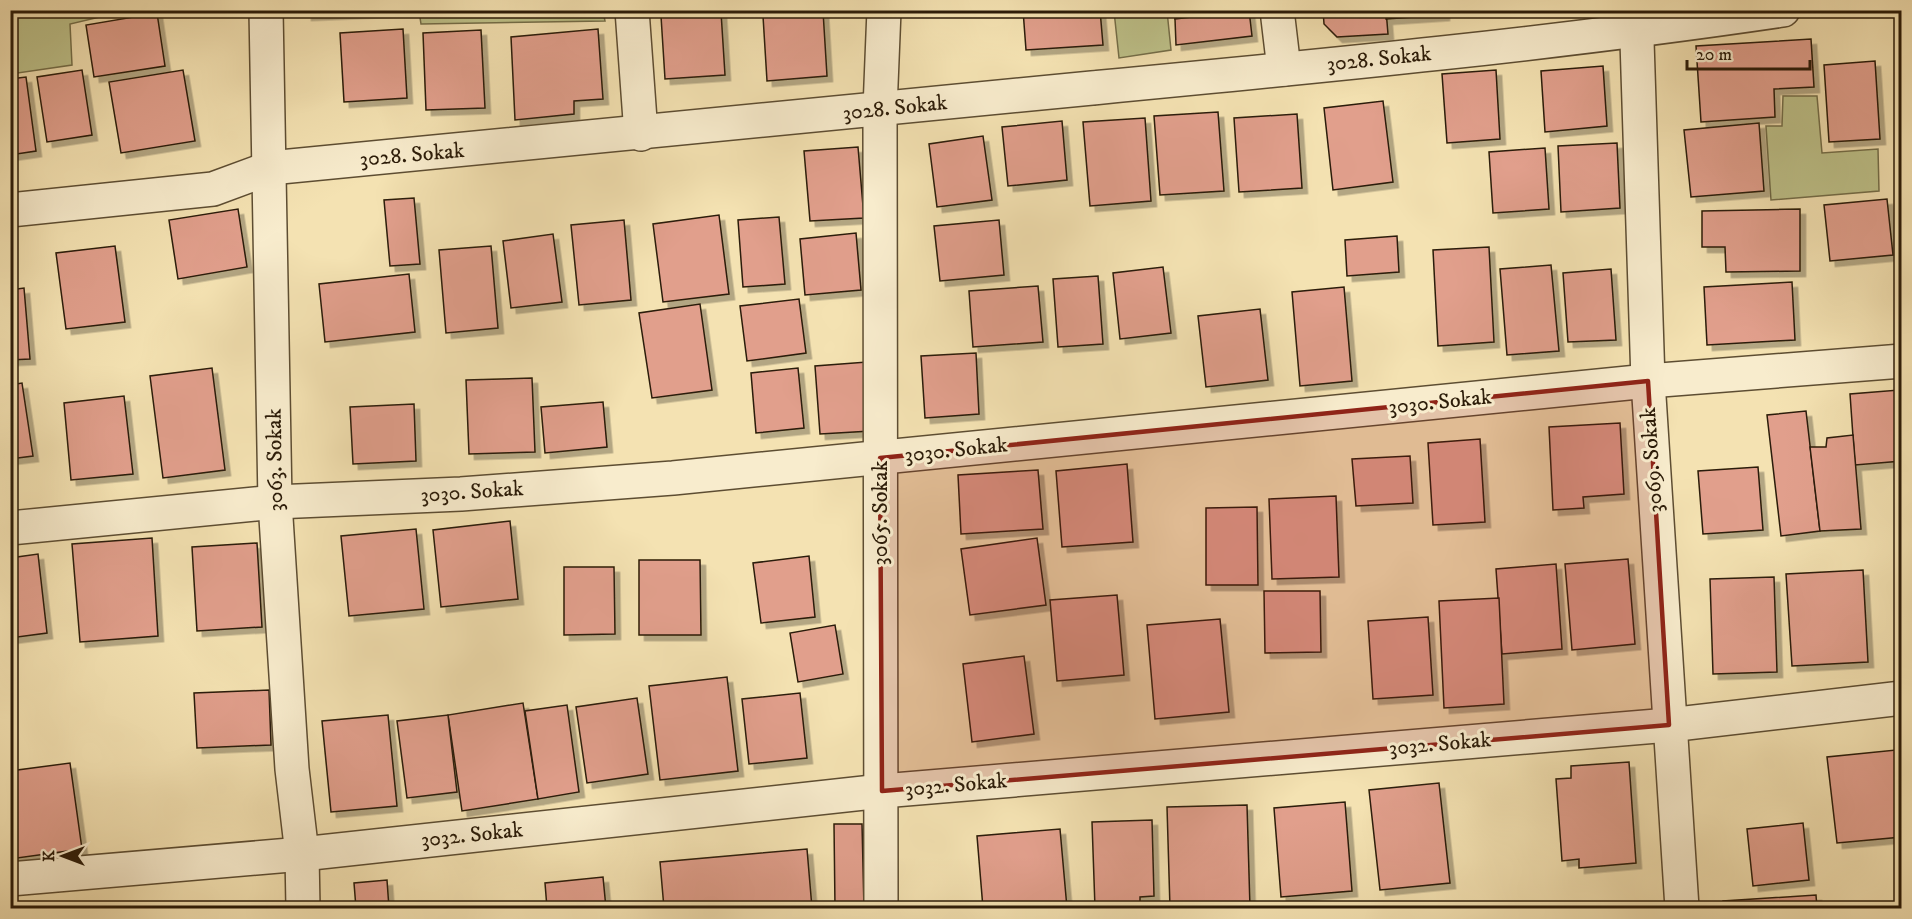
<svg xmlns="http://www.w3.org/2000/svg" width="1912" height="919" font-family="'IM FELL DW Pica',serif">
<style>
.green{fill:#bec28a;stroke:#746e49;stroke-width:1.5}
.building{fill:#e19f8c;stroke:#2b1b08;stroke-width:1.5;filter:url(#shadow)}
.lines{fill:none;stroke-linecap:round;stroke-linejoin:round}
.minor-casing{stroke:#5d4d32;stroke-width:36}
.minor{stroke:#f8eccd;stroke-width:33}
.marked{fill:#8f2418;fill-opacity:0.2;stroke:#8f2418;stroke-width:4.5;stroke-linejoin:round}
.labels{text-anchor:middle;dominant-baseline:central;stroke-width:6;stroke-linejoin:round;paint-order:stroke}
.street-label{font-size:22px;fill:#2b1b08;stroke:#f8eccd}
</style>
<defs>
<filter id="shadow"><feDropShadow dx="5.5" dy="5.5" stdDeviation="0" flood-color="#0004"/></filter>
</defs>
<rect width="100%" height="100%" fill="#f4e2b2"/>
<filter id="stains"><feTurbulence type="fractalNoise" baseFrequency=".00333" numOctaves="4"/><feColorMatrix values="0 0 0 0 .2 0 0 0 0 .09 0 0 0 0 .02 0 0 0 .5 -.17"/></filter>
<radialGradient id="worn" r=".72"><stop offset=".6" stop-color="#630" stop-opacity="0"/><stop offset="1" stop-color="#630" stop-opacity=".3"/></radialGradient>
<g class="green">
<path d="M10 11 11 10 125 11 70 24 72 65 11 74Z"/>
<path d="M419 11H603L605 21 421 24Z"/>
<path d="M1114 11H1167L1171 50 1119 58Z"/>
<path d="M1783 96H1817L1822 153 1878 149 1879 191 1771 200 1766 126H1782Z"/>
</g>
<g class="building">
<path d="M306 10H398V11L306 15Z"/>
<path d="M1023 10H1100L1103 45 1026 50Z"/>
<path d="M1174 10H1240L1175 19Z"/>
<path d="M1249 10 1252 36 1176 45 1175 19Z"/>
<path d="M1323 10H1386L1388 34 1337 37 1324 24Z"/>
<path d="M1386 10H1444V15L1386 19Z"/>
<path d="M823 11 827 76 767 81 763 16Z"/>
<path d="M721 12 725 75 665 79 661 16Z"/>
<path d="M157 13 165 66 94 77 86 25Z"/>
<path d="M403 29 407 98 344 102 340 33Z"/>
<path d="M598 29 603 99 574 101V114L515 120 511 37Z"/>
<path d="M481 30 485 108 426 110 423 33Z"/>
<path d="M1811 39 1814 87 1774 89 1775 117 1701 122 1696 46Z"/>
<path d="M1875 61 1880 139 1829 142 1824 65Z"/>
<path d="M1603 66 1607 126 1545 132 1541 71Z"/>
<path d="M82 70 92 135 47 142 37 77Z"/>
<path d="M183 70 195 141 121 153 109 82Z"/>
<path d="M1496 70 1500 139 1447 143 1442 74Z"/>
<path d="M26 77 36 151 10 155V79Z"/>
<path d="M1383 101 1393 182 1333 190 1324 108Z"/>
<path d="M1218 112 1224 191 1160 195 1154 116Z"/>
<path d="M1297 114 1302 188 1239 192 1234 118Z"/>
<path d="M1145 118 1151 201 1090 206 1083 122Z"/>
<path d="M1062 121 1067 180 1008 186 1002 127Z"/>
<path d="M1759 123 1764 191 1691 197 1684 130Z"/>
<path d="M983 136 992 200 937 207 929 144Z"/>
<path d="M1617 143 1620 208 1561 212 1558 146Z"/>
<path d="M858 147 864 218 810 221 804 151Z"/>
<path d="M1545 148 1549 209 1493 213 1489 152Z"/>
<path d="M414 198 420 264 390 266 384 200Z"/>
<path d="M1887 199 1893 255 1830 261 1824 205Z"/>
<path d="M238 209 247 267 178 279 169 220Z"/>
<path d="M1800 209V271L1726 272 1725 247H1702V211Z"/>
<path d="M719 215 729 294 663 302 653 224Z"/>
<path d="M779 217 785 284 743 287 738 220Z"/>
<path d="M624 220 631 300 579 305 571 225Z"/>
<path d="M999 220 1004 275 940 281 934 226Z"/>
<path d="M856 233 861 290 805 295 800 239Z"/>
<path d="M553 234 562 302 511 308 503 241Z"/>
<path d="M1397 236 1399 272 1347 276 1345 240Z"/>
<path d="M115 246 125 322 66 329 56 253Z"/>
<path d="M491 246 498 328 446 333 439 250Z"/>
<path d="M1489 247 1494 342 1438 346 1433 250Z"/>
<path d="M1551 265 1559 351 1507 355 1500 269Z"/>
<path d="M1163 267 1171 333 1120 339 1113 273Z"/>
<path d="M1611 269 1616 340 1568 342 1563 273Z"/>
<path d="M409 274 415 332 325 342 319 284Z"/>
<path d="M1098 276 1103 344 1058 347 1053 279Z"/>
<path d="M1792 282 1795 340 1707 345 1704 287Z"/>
<path d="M1038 286 1043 342 973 347 969 291Z"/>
<path d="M1344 287 1352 381 1300 386 1292 292Z"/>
<path d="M24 288 30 359 10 360V290Z"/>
<path d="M799 299 806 353 747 361 740 306Z"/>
<path d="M700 304 712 390 652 398 639 313Z"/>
<path d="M1260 309 1268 380 1206 387 1198 316Z"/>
<path d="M976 353 979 414 925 418 921 356Z"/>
<path d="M867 362 871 431 820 434 815 366Z"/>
<path d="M212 368 225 470 163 478 150 376Z"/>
<path d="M798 368 804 428 756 433 751 373Z"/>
<path d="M532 378 535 452 469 454 466 380Z"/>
<path d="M22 383 33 456 10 459V385Z"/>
<path d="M1899 390 1902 461 1855 465 1850 394Z"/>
<path d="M124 396 133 474 71 480 64 403Z"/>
<path d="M603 402 607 447 545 453 541 407Z"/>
<path d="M414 404 416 461 353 464 350 407Z"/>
<path d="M1806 411 1820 531 1781 536 1767 415Z"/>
<path d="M1620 423 1624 494 1583 497 1584 508 1553 510 1549 427Z"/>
<path d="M1853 435 1861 529 1820 531 1810 447H1826L1827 438Z"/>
<path d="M1480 439 1485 522 1433 525 1428 443Z"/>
<path d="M1410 456 1413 503 1356 506 1352 459Z"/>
<path d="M1127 464 1133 542 1062 547 1056 471Z"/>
<path d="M1758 467 1763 530 1703 534 1698 471Z"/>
<path d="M1038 470 1043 529 961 534 958 475Z"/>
<path d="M1336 496 1339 577 1272 579 1269 499Z"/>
<path d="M1257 507 1258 585H1206V508Z"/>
<path d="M510 521 518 599 441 607 433 530Z"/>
<path d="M416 529 424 609 349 616 341 536Z"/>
<path d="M152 538 158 636 80 642 72 544Z"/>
<path d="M1037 538 1046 605 970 615 961 549Z"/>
<path d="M257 543 262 627 197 631 192 547Z"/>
<path d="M38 554 47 633 10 638V558Z"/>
<path d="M809 556 815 617 761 623 753 563Z"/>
<path d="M1628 559 1635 644 1572 650 1565 564Z"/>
<path d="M639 560H700L701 635H639Z"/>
<path d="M1556 564 1562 649 1502 654 1496 569Z"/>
<path d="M564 567H614L615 634 564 635Z"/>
<path d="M1863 570 1868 662 1792 666 1786 574Z"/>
<path d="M1774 577 1777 672 1713 674 1710 579Z"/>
<path d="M1264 591H1320L1321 652 1265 653Z"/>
<path d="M1117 595 1124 675 1057 681 1050 600Z"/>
<path d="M1499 598 1504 704 1444 708 1439 601Z"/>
<path d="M1428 617 1433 695 1373 699 1368 621Z"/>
<path d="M1220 619 1229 712 1155 719 1147 625Z"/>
<path d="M835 625 843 674 798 682 790 633Z"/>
<path d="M1024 656 1034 734 972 742 963 664Z"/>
<path d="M727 677 738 771 660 780 649 686Z"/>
<path d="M269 690 271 745 197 748 194 693Z"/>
<path d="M800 693 807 758 749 764 742 699Z"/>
<path d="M637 698 648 774 587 783 576 707Z"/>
<path d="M523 703 538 799 462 811 448 715Z"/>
<path d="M567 705 579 792 538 799 525 711Z"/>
<path d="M388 715 397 806 331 812 322 721Z"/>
<path d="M448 715 457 792 407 798 397 721Z"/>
<path d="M1896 750 1902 837 1837 843 1827 757Z"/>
<path d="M1629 762 1636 863 1579 868V859L1562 861 1556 779 1571 778V766Z"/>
<path d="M70 763 82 849 10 859V771Z"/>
<path d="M1439 783 1450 883 1380 890 1369 790Z"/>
<path d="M1345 802 1352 891 1281 897 1274 808Z"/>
<path d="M1247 805 1250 908H1170L1167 807Z"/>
<path d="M1152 820 1154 896 1140 897V908H1095L1092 822Z"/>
<path d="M1803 823 1809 880 1753 886 1747 829Z"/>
<path d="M834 824H862L864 908H835Z"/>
<path d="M1060 829 1067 908H983L977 836Z"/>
<path d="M807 849 812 908H664L660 862Z"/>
<path d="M603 877 606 908H547L545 883Z"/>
<path d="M387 880 389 908H356L354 883Z"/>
<path d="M1816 895 1817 908H1724L1723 901Z"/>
<path d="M276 902V908H219V904Z"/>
</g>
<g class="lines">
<g class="minor-casing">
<g id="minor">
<path d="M266 10 275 502 292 769 302 854 303 908"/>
<path d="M632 10 641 134"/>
<path d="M1277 10 1284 69"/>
<path d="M1636 10 1648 381 1682 908"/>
<path d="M10 210 213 189 270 168C544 143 818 116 1092 88 1322 66 1553 44 1783 10"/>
<path d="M10 528 275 502 461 494 673 478 1648 381 1902 361"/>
<path d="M10 879 302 854 882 791 1669 725 1902 698"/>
<path d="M881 908 880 109 884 10"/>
</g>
</g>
<use href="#minor" class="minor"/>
</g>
<path class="marked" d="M1648 381 1669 725 882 791 880 458Z"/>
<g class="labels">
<g class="street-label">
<text transform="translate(1379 59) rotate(-6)">3028. Sokak</text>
<text transform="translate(895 108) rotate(-6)">3028. Sokak</text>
<text transform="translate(412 155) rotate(-5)">3028. Sokak</text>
<text transform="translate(1440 402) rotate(-6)">3030. Sokak</text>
<text transform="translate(956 450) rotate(-6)">3030. Sokak</text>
<text transform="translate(275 460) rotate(-91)">3063. Sokak</text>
<text transform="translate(1652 460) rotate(-94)">3069. Sokak</text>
<text transform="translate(472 492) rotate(-4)">3030. Sokak</text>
<text transform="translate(880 513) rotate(-90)">3065. Sokak</text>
<text transform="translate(1440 744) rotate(-5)">3032. Sokak</text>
<text transform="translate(956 785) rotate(-5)">3032. Sokak</text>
<text transform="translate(472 835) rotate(-6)">3032. Sokak</text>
</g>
</g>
<rect width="1912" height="919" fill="none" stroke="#f4e2b2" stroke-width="36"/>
<rect x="12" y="12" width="1888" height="895" fill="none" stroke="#2b1b08" stroke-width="3"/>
<rect x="18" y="18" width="1876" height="883" fill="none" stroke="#2b1b08" stroke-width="1.5"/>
<g transform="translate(63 856) rotate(270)" stroke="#f8eccd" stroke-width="4.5" paint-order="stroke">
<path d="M0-4.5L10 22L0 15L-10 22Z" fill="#2b1b08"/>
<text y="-9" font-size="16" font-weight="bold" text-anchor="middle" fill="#2b1b08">K</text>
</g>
<path d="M1687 60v9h123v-9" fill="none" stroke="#2b1b08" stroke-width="3"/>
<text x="1696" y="60" font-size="18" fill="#2b1b08" stroke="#f8eccd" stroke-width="4.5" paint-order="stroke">20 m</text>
<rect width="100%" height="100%" filter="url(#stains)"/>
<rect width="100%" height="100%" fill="url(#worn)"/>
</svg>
